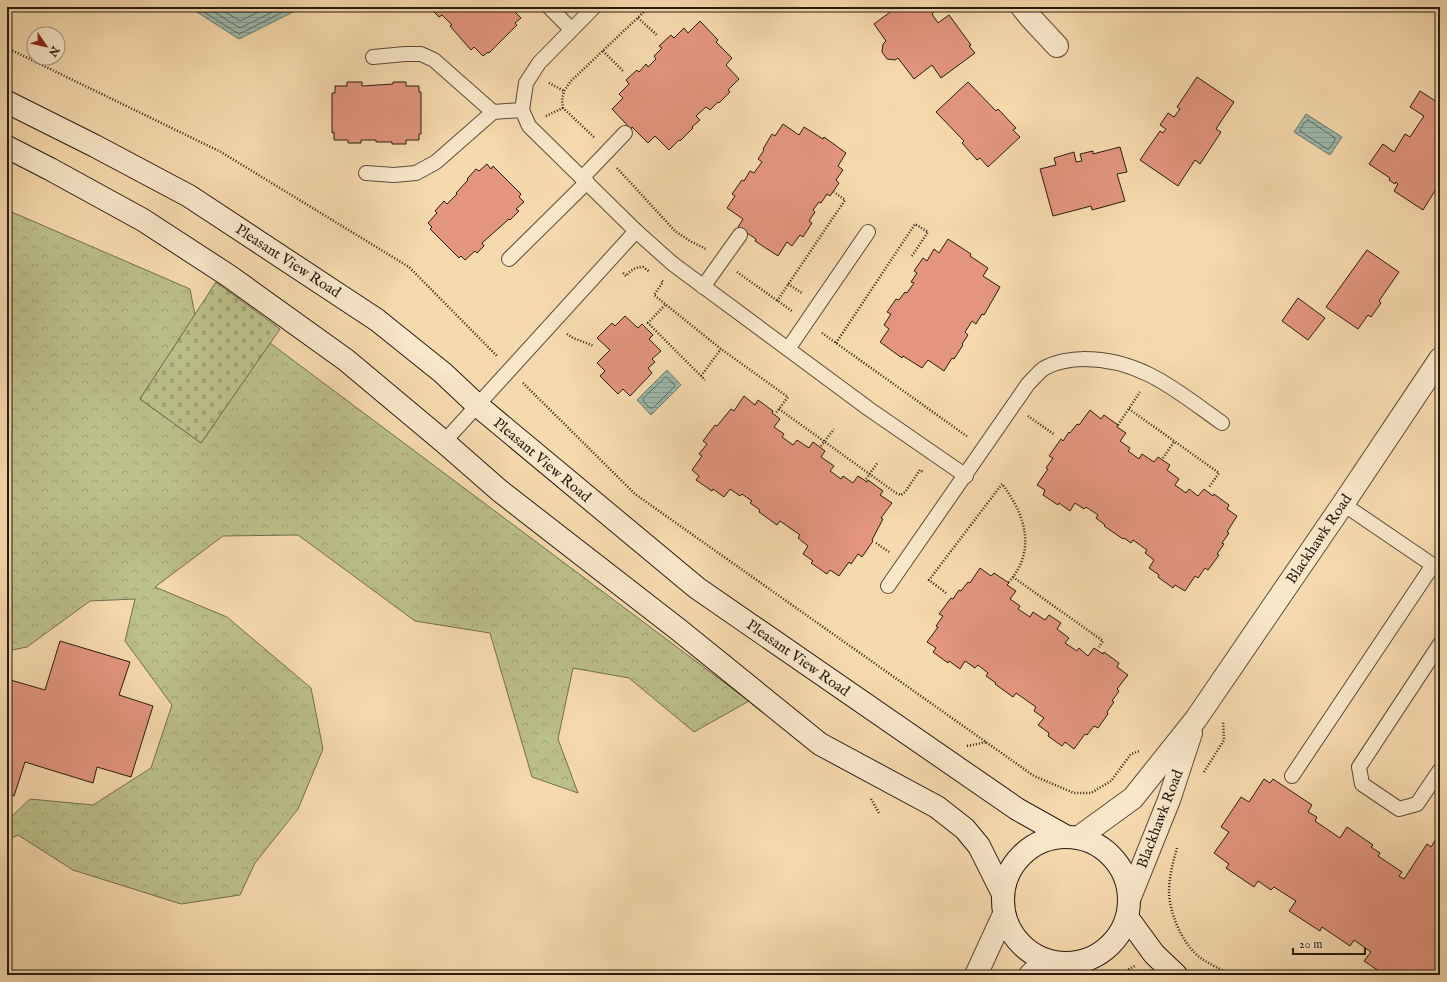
<svg xmlns="http://www.w3.org/2000/svg" width="1447" height="982" font-family="'IM FELL English',serif">
<style>
.forest{fill:url(#forest-crowns);stroke:#726e4f}
.cemetery{fill:url(#cemetery-stones);stroke:#726e4f}
.water{fill:url(#water-rules);stroke:#6e7a6f}
.lines{fill:none;stroke-linecap:round;stroke-linejoin:round}
.shore{stroke:#626a60;stroke-width:1}
.building{fill:#e3957f;stroke:#271b13}
.service-casing{stroke:#5b4b3a;stroke-width:16}
.minor-casing{stroke:#5b4b3a;stroke-width:24}
.secondary-casing{stroke:#271b13;stroke-width:24}
.path{stroke:#271b13;stroke-width:2.5;stroke-dasharray:1 2;stroke-linecap:butt}
.service{stroke:#f9e7ca;stroke-width:14}
.minor{stroke:#f9e7ca;stroke-width:22}
.secondary{stroke:#f9e7ca;stroke-width:22}
.labels{text-anchor:middle;dominant-baseline:central;stroke-width:3.5;stroke-linejoin:round;paint-order:stroke}
.street-label{font-size:15px;fill:#271b13;stroke:#f9e7ca}
</style>
<defs>
<pattern id="forest-crowns" width="20" height="18" patternUnits="userSpaceOnUse"><rect width="20" height="18" fill="#bcc08b"/><path d="M2 6a3 3 0 1 1 6 0M12 15a3 3 0 1 1 6 0" fill="none" stroke="#a2a477"/></pattern>
<pattern id="cemetery-stones" width="16" height="16" patternUnits="userSpaceOnUse"><rect width="16" height="16" fill="#bcc08b"/><path d="M2 7V4a2 2 0 0 1 4 0v3zM10 15v-3a2 2 0 0 1 4 0v3z" fill="#a2a477"/></pattern>
<pattern id="water-rules" width="6" height="5" patternUnits="userSpaceOnUse"><rect width="6" height="5" fill="#9dbaad"/><path d="M0 2.5h6" fill="none" stroke="#879f94"/></pattern>
</defs>
<rect width="100%" height="100%" fill="#f6daae"/>
<filter id="stains"><feTurbulence type="fractalNoise" baseFrequency=".005" numOctaves="4"/><feColorMatrix values="0 0 0 0 .2 0 0 0 0 .09 0 0 0 0 .02 0 0 0 .5 -.17"/></filter>
<radialGradient id="worn" r=".72"><stop offset=".6" stop-color="#630" stop-opacity="0"/><stop offset="1" stop-color="#630" stop-opacity=".3"/></radialGradient>
<path class="forest" d="M7 210 190 289 195 315 140 399 201 443 270 343 749 701 694 732 629 678 573 668 558 739 578 793 532 777 490 633 415 621 298 535 223 536 155 587 227 617 311 688 323 749 298 809 255 863 240 895 181 904 73 870 18 835 7 840V821L30 799 93 805 151 768 172 705 125 641 135 599 90 601 27 647 7 651Z"/>
<path class="cemetery" d="M216 282 280 329 201 443 140 399Z"/>
<g class="water">
<path d="M189 7H299L293 12 239 39Z"/>
<path d="M1306 114 1342 137 1330 155 1294 132Z"/>
<path d="M667 370 681 385 651 415 637 400Z"/>
</g>
<g class="lines">
<g class="shore">
<path d="M196 7 239 34 293 7"/>
<path d="M206 7 240 28 283 7"/>
<path d="M217 7 240 21 269 7"/>
<path d="M1308 120 1335 138V140L1329 149H1327L1300 131C1300 128 1305 121 1308 120Z"/>
<path d="M666 377 674 384 675 386 653 408H650L644 402 643 399Z"/>
</g>
</g>
<g class="building">
<path d="M429 7H513L512 9 521 18 515 23 517 25 489 53 488 52 483 56 474 47 471 50 450 26 452 25 442 15 439 17Z"/>
<path d="M897 7H931L934 12 932 14 938 23 949 15 971 45 969 46 975 53 941 78 932 65 914 79 898 58 895 60 887 59 882 52 883 44 886 41 874 24Z"/>
<path d="M700 21 718 40 716 42 732 58 726 65 739 79 728 90 730 92 719 103 718 102 710 110 706 107 696 116 700 120 692 127 693 128 680 141 679 140 669 150 655 136 648 143 632 127 631 129 612 109 623 98 619 94 629 84 626 80 637 70 639 72 646 64 648 67 656 59 654 56 662 48 659 46 671 35 674 38 684 28 688 33Z"/>
<path d="M1197 77 1234 102 1216 129 1221 132 1200 164 1195 160 1178 186 1140 160 1160 131 1163 133 1166 129 1160 125 1168 113 1174 117 1180 109 1177 107Z"/>
<path d="M347 82H362V86L393 84V82H406V86H419V92H421V134H419V140H406V144H392V142H376V140H361V143H348V140H334V132L332 133V93H335V86H347Z"/>
<path d="M968 82 996 111 998 109 1016 128 1013 130 1020 137 988 167 980 158 977 160 962 143 964 141 936 112Z"/>
<path d="M1420 91 1440 104V188L1438 186 1423 210 1394 191 1398 184 1396 182 1395 184 1389 180 1390 178 1369 164 1383 144 1394 152 1405 134 1410 137 1424 116 1410 107Z"/>
<path d="M783 124 799 135 804 127 823 139 824 137 846 153 838 166 843 170 836 180 839 183 830 196 827 194 821 203 819 202 813 210 815 212 809 221 812 223 803 237 800 235 792 246 787 242 778 256 755 241 756 239 738 227 743 219 727 208 735 196 732 194 742 180 744 181 750 171 754 173 762 162 758 159 764 150 763 149 772 134 775 136Z"/>
<path d="M1120 147 1127 172 1117 174 1125 201 1092 210 1091 206 1053 216 1040 169 1056 165 1054 158 1074 152 1076 162 1082 161 1080 154 1093 151V154Z"/>
<path d="M487 164 491 169 493 166 521 194 519 197 524 202 516 209 519 211 510 220 509 219 482 243 484 246 477 253 475 251 465 260 461 256 459 258 430 229 432 227 428 223 437 213 435 211 444 201 447 204 457 194 456 193 468 180 467 179 476 169 479 171Z"/>
<path d="M948 239 971 254 970 256 988 268 983 276 1000 287 984 315 982 314 976 324 972 321 965 332 968 335 962 344 963 345 954 359 952 358 944 371 928 360 922 368 903 356 902 358 880 342 889 329 884 325 891 314 887 312 896 299 899 300 905 292 907 293 914 283 911 282 917 273 914 271 923 258 927 261 934 249 939 253Z"/>
<path d="M1367 250 1399 272 1379 301 1381 303 1371 317 1368 315 1358 329 1326 307Z"/>
<path d="M1298 298 1325 318 1308 340 1282 321Z"/>
<path d="M625 316 638 328 642 324 653 335 649 339 661 351 652 359 655 362 648 368 652 373 630 396 623 389 618 394 600 376 605 371 597 363 610 350 597 338 612 323 615 326Z"/>
<path d="M744 396 755 405 758 400 773 411 772 413 780 419 774 427 784 434 782 437 793 445 797 440 809 448 813 442 825 451 821 457 834 466 830 471 841 479 843 476 853 483 858 476 867 482 868 480 883 491 880 495 892 503 881 518 883 519 872 540 873 541 862 557 858 554 851 564 849 562 839 576 830 570 827 574 811 563 813 561 803 554 808 546 798 538 800 535 780 521 777 525 759 512 760 510 750 503 752 501 742 494 740 496 730 489 724 497 713 489 712 491 696 480 699 476 692 470 702 456 699 454 707 444 703 441 715 425 717 426 731 409 734 411Z"/>
<path d="M1090 410 1101 419 1104 415 1118 425 1117 427 1126 433 1120 441 1130 448 1128 451 1139 459 1142 454 1154 462 1158 457 1170 465 1167 470 1179 479 1175 485 1186 493 1189 489 1198 496 1204 489 1213 496 1214 494 1229 505 1227 509 1237 516 1227 532 1229 533 1222 543 1224 544 1217 554 1219 555 1208 570 1205 568 1198 578 1195 576 1185 591 1175 585 1173 588 1158 577 1159 575 1149 568 1154 560 1145 553 1147 550 1133 540 1131 543 1124 538 1123 539 1104 526 1105 525 1096 518 1098 515 1086 507 1084 509 1075 503 1070 511 1059 503 1058 505 1043 495 1045 490 1037 485 1048 469 1046 468 1053 458 1049 456 1061 439 1063 441 1069 432 1070 433 1077 424 1079 425Z"/>
<path d="M980 568 991 576 994 573 1009 583 1007 585 1016 591 1010 599 1020 606 1018 609 1030 617 1033 612 1045 620 1049 615 1061 623 1057 629 1069 638 1065 643 1077 651 1079 648 1088 656 1094 648 1103 654 1104 652 1119 663 1117 667 1128 675 1117 689 1119 691 1112 701 1114 702 1107 712 1108 714 1098 728 1094 726 1087 735 1085 734 1074 749 1065 742 1062 746 1048 736 1049 733 1038 725 1044 718 1034 711 1036 707 1016 693 1013 697 995 684 996 683 986 676 988 673 978 665 975 668 965 661 960 669 949 661 948 663 933 652 936 648 927 642 938 627 936 626 943 616 939 614 951 598 953 599 959 590 961 591 968 582 970 583Z"/>
<path d="M60 641 130 662 119 695 153 706 131 777 97 767 93 783 25 762 14 796 7 794V679L45 690Z"/>
<path d="M1264 779 1270 783 1273 779 1312 805 1308 812 1317 817 1315 821 1340 838 1347 827 1373 845 1371 847 1380 853 1378 856 1402 872 1399 876 1404 879 1427 844 1431 847 1440 833V975H1385L1364 961 1371 952 1354 940 1350 946 1322 927 1320 931 1289 911 1296 901 1274 887 1271 890 1258 881 1254 887 1226 868 1229 864 1214 853 1229 832 1221 827 1241 797 1249 802Z"/>
</g>
<g class="lines">
<g class="service-casing">
<g id="service">
<path d="M549 7 571 29"/>
<path d="M594 7 539 63 526 83 522 110 529 126 636 231 673 264 869 409 966 476"/>
<path d="M373 57 405 54H421L434 60 493 112"/>
<path d="M366 173 394 175 416 173 436 162 493 112 522 110"/>
<path d="M582 178 625 133"/>
<path d="M509 259 587 182"/>
<path d="M703 287 740 235"/>
<path d="M788 349 868 232"/>
<path d="M444 442 636 231"/>
<path d="M1343 504 1440 570"/>
<path d="M888 586 1028 384C1033 379 1038 373 1043 369 1054 362 1071 359 1084 359 1142 359 1178 392 1222 423"/>
<path d="M1440 644 1359 767 1362 784 1399 809 1417 804 1440 770"/>
<path d="M1292 776 1433 565"/>
</g>
</g>
<g class="minor-casing">
<g id="minor">
<path d="M1022 7 1030 17 1057 46"/>
<path d="M1078 838 1133 798 1196 719 1343 504 1440 359"/>
<path d="M1130 897 1169 800 1191 733"/>
<path d="M976 975 1004 914"/>
<path d="M1030 975 1045 961"/>
</g>
</g>
<g class="secondary-casing">
<g id="secondary">
<path d="M7 102 95 146 189 196 377 320 443 373 477 405 697 588 1017 809 1067 837"/>
<path d="M7 147 50 169 143 220 229 276 346 360 444 442 500 491 679 630 820 744 937 807 965 829 979 846 1003 894"/>
<circle cx="1066" cy="900" r="63"/>
<path d="M1127 917 1154 954 1176 975"/>
</g>
</g>
<g class="path">
<path d="M638 18 658 36"/>
<path d="M7 48 221 152 409 267 497 356"/>
<path d="M603 51 623 71"/>
<path d="M549 83 564 91"/>
<path d="M546 116 563 108"/>
<path d="M594 137 563 108 562 100 564 91 571 81 649 7"/>
<path d="M617 168 675 231 690 241 706 249"/>
<path d="M737 272 792 311"/>
<path d="M623 273 626 276C631 270 635 267 643 267L650 272"/>
<path d="M662 281 663 282 654 295 721 349 788 397 775 414"/>
<path d="M788 284 802 293"/>
<path d="M777 301 845 200 834 192"/>
<path d="M665 305 648 323 705 380"/>
<path d="M822 333 968 437"/>
<path d="M567 334 573 338 594 346"/>
<path d="M836 343 915 224 928 232 912 256"/>
<path d="M701 376 721 349"/>
<path d="M523 383 635 494 1034 776 1074 793H1091L1111 781 1131 754 1140 751"/>
<path d="M779 409 896 493 901 495 905 492 920 470 923 472"/>
<path d="M1129 409 1219 473 1209 487"/>
<path d="M1028 416 1055 435"/>
<path d="M1118 425 1140 392"/>
<path d="M821 446 834 429"/>
<path d="M1163 458 1174 442"/>
<path d="M866 479 878 462"/>
<path d="M876 543 889 552"/>
<path d="M1013 577 1103 641 1099 647"/>
<path d="M946 593 929 580 1002 484C1025 514 1037 550 1009 582"/>
<path d="M967 746 987 742"/>
<path d="M1204 772 1224 740 1223 721"/>
<path d="M871 799 879 813"/>
<path d="M1177 848C1173 862 1169 877 1169 891 1169 913 1183 946 1202 959 1211 965 1222 970 1232 975"/>
<path d="M1126 975 1129 969 1135 966"/>
</g>
<use href="#service" class="service"/>
<use href="#minor" class="minor"/>
<use href="#secondary" class="secondary"/>
</g>
<g class="labels">
<g class="street-label">
<text transform="translate(288 261) rotate(33)">Pleasant View Road</text>
<text transform="translate(542 460) rotate(40)">Pleasant View Road</text>
<text transform="translate(1319 539) rotate(-56)">Blackhawk Road</text>
<text transform="translate(798 658) rotate(35)">Pleasant View Road</text>
<text transform="translate(1160 819) rotate(-69)">Blackhawk Road</text>
</g>
</g>
<rect width="1447" height="982" fill="none" stroke="#f6daae" stroke-width="24"/>
<rect x="8" y="8" width="1431" height="966" fill="none" stroke="#271b13" stroke-width="2"/>
<rect x="12" y="12" width="1423" height="958" fill="none" stroke="#271b13"/>
<g transform="translate(46 46) rotate(124)"><circle r="19" fill="#f9e7ca" stroke="#a59581"/>
<path d="M0-3L7 15L0 10L-7 15Z" fill="#8f2418"/>
<text y="-6" font-size="11" font-weight="bold" text-anchor="middle" fill="#271b13">N</text>
</g>
<path d="M1293 948v6h72v-6" fill="none" stroke="#271b13" stroke-width="2"/>
<text x="1299" y="948" font-size="12" fill="#271b13" stroke="#f9e7ca" stroke-width="3" paint-order="stroke">20 m</text>
<rect width="100%" height="100%" filter="url(#stains)"/>
<rect width="100%" height="100%" fill="url(#worn)"/>
</svg>
